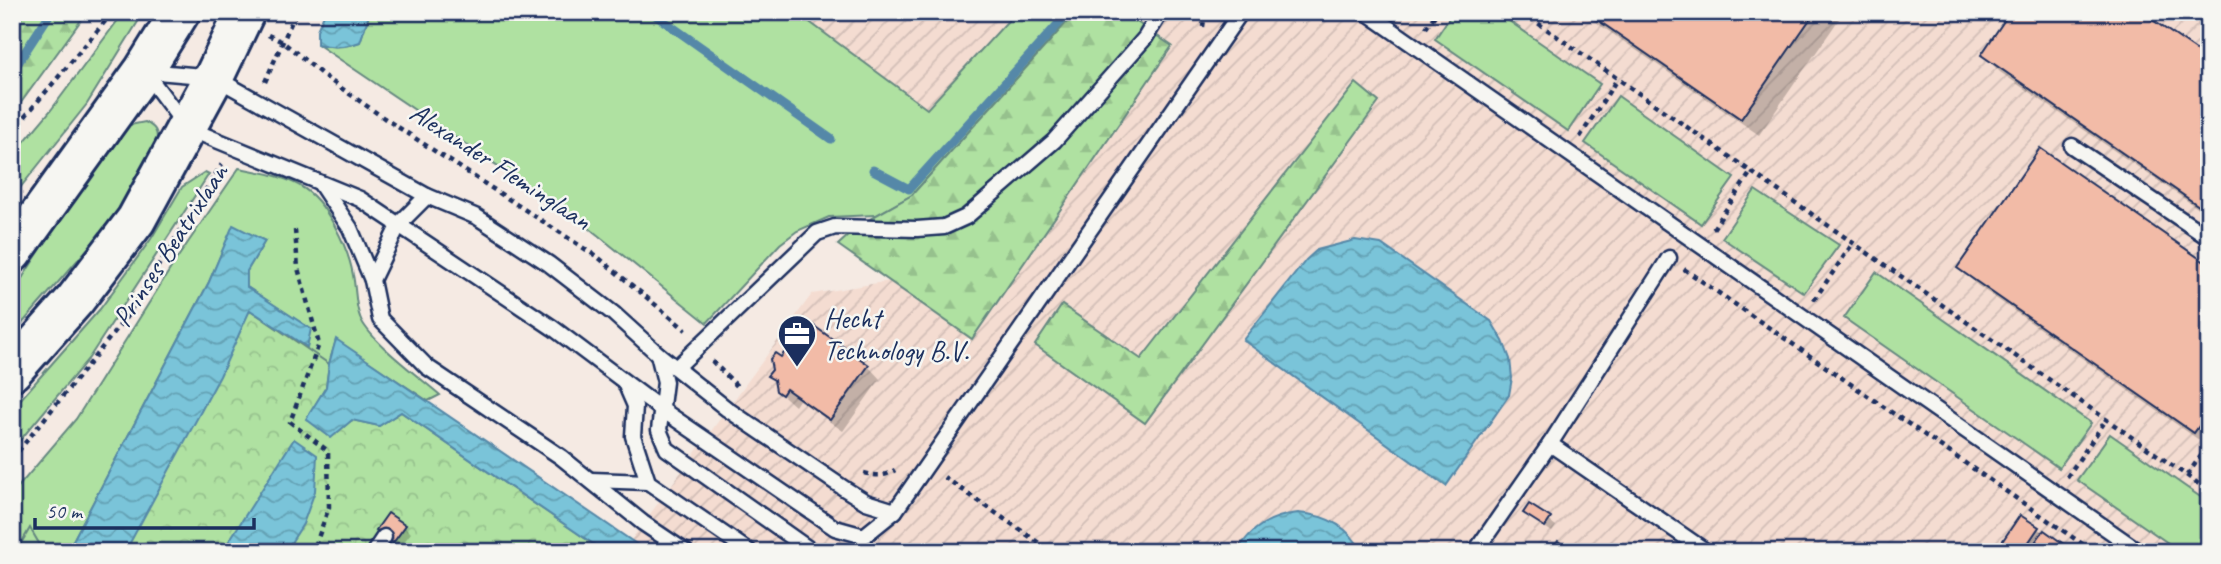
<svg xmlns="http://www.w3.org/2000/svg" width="2221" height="564" font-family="Caveat,sans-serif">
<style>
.industrial{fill:url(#industrial-furrows)}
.green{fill:#afe1a1;stroke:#658880;stroke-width:2}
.forest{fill:url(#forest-firs);stroke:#658880;stroke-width:2}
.park{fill:url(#park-crowns);stroke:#658880;stroke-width:2}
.water{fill:url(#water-waves);stroke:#5488a8;stroke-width:2}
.shadow{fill:#0003}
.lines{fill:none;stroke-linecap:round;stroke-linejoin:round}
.stream{stroke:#5488a8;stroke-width:9}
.building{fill:#f2bba7;stroke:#1b2f5e;stroke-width:2}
.service-casing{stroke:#1b2f5e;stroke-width:19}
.primary-casing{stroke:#1b2f5e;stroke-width:44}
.path{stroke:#1b2f5e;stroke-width:4.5;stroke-dasharray:5 5;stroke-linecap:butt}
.service{stroke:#f6f6f2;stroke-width:14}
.primary{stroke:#f6f6f2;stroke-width:38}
.labels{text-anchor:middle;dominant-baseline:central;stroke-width:5;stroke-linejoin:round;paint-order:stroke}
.street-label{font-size:28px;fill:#1b2f5e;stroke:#f6f6f2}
.poi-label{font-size:28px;fill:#1b2f5e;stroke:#f6f6f2;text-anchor:start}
</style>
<defs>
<pattern id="industrial-furrows" width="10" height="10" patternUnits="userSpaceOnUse" patternTransform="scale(1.75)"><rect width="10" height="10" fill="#f4dcd1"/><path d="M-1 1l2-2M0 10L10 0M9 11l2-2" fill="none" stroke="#d1bdb6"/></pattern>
<pattern id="forest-firs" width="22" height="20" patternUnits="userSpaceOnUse" patternTransform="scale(1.75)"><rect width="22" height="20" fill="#afe1a1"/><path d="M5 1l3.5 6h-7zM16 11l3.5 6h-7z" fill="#96c18d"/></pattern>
<pattern id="park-crowns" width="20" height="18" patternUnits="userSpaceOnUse" patternTransform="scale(1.75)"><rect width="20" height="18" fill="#afe1a1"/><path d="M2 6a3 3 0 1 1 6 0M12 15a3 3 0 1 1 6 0" fill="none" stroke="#96c18d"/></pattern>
<pattern id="water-waves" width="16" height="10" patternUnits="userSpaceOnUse" patternTransform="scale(1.75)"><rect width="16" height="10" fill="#7ac4d9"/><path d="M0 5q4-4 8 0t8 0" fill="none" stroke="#63a0b3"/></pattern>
</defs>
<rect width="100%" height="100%" fill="#f5eae3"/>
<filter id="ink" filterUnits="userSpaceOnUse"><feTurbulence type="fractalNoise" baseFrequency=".0143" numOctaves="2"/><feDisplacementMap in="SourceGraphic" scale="14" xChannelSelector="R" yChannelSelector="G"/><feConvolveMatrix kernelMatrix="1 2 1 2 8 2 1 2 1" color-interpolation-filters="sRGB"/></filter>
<g filter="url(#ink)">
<path class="industrial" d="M650 12H2209V552H648L631 540 812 294 1009 261Z"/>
<g class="green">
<path d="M124 12H144L87 104 12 198V156L51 110Z"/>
<path d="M370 12H796L927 109 1016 12H1076L912 195 876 215 829 217 797 231 780 244 707 323 584 224 317 44C333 48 345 47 360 42Z"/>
<path d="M1453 12H1496L1600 84 1568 131 1435 39Z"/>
<path d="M1618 96 1734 178 1701 224 1585 143Z"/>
<path d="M145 122C155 127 158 131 157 143L111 222 12 335V294L113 136 130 125Z"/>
<path d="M239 168C260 172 281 175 300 186 326 200 348 247 353 275 356 289 355 305 360 317 368 340 421 378 440 395L428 401 336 340 329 364 415 425 250 310 307 347 310 329 247 287V271L265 241 233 226 209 282 67 552H44L30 529 16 552H12V494L76 419 176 260Z"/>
<path d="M205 172 209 174 89 358 12 450V409L100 309 151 239 182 187Z"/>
<path d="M1755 190 1839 245 1804 293 1722 238Z"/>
<path d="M1876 272 2091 423 2059 468 1844 318Z"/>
<path d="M2110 434 2209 503V552H2181L2077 480Z"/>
</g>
<g class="forest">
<path d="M24 12H87L12 115V34Z"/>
<path d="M1076 12H1122L1172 46 972 339 838 245 861 224 912 195Z"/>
<path d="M1356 83 1379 102 1145 423 1035 345 1062 305 1141 359Z"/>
<path d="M30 528 44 552H16Z"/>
</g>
<path class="park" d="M250 310 329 364 326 387 307 419 331 437 352 420 379 426 401 412 605 552H109Z"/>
<g class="water">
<path d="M325 12H370L360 42C345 47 333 48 317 44V30Z"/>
<path d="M233 225 265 241 247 271V287L311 329 307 347 250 310 220 376 125 552H67L209 282Z"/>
<path d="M1355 240 1381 244 1491 321 1503 341 1510 359 1512 378 1509 395 1446 486 1243 340 1306 260 1317 250Z"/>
<path d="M336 339 648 552H605L401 412 379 426 352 420 331 438 306 419 326 387 329 364Z"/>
<path d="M294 439 317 455 315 491 303 524 285 552H222Z"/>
<path d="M1298 513C1326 515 1349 526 1362 552H1237C1251 527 1271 516 1298 513Z"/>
</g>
<g class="shadow">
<path d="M1581 12H1844L1759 135Z"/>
<path d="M1983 55 2209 61V216L2000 72Z"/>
<path d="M1960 268H2209V447L1977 285Z"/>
<path d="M781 359 868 366 880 379 843 431 799 400 795 406 777 390Z"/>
<path d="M1530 506 1556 526 1552 532 1532 518Z"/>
<path d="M405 527 411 533 400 547 384 536Z"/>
<path d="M2038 529 2072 552H1997Z"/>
</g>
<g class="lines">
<g class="stream">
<path d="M651 12 831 139"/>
<path d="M12 72 51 12"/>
<path d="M873 170 909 189 1069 12"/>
</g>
</g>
<g class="building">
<path d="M1586 12H1815L1741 119Z"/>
<path d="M2010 12H2141L2209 59V213L1981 55Z"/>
<path d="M2040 148 2209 265V412L2194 433 1957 268Z"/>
<path d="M807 321 869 365 830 420 786 389 782 395 776 391 774 380 767 376 772 370 770 359 775 353 781 357Z"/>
<path d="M1529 504 1551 518 1545 527 1523 513Z"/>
<path d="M388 513 406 525 393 543 376 530Z"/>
<path d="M2020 515 2039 527 2022 552H1995Z"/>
<path d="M2044 530 2075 552H2028Z"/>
<path d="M1558 541 1573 552H1551Z"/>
</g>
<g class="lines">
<g class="service-casing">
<g id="service">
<path d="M1366 12 2140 552"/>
<path d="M146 71 214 77 427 196 477 217 549 264 614 314 658 354 727 409 845 489 866 502 895 511"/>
<path d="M145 72 187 128 360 199 553 328 661 409 835 528 864 536 895 511 1241 12"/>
<path d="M2072 146 2209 238"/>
<path d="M320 183 350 228 372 280"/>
<path d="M427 196 399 224 372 280 380 319 427 367 561 457 643 523 686 552"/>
<path d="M658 354 665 382 659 430 667 449 813 552"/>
<path d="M676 368 817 233 835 227 917 229 944 227 966 217 1054 141 1145 38 1161 12"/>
<path d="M625 383 635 406 633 436 648 482 750 552"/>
<path d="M1550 444 1707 552"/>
<path d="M591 480 648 482"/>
<path d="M374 552 384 537"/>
<path d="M1475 552 1550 444 1669 258"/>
</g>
</g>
<g class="primary-casing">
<g id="primary">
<path d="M12 253 144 70 180 12"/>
<path d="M12 371 75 300 136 220 214 77 245 12"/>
</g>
</g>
<g class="path">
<path d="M1522 12 2209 491"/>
<path d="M1203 27 1205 12"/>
<path d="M1426 28 1437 12"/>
<path d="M268 35 283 42 324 76 384 118 599 258 686 330"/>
<path d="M265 82 296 12"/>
<path d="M12 132 113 12"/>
<path d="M1580 137 1617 79"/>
<path d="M1713 229 1751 172"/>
<path d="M295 230 298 268 319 344 290 422 328 451 329 507 313 552"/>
<path d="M1684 269 2094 552"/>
<path d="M1814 300 1853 243"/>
<path d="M712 361 738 387"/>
<path d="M12 459 125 319 222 164"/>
<path d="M864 473C876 476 884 477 895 470"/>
<path d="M2187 475 2209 445"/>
<path d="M944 477 1052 552"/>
<path d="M2067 477 2106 420"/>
</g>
<use href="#service" class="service"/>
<use href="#primary" class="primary"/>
</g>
</g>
<defs>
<g id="office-pin" transform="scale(2.0125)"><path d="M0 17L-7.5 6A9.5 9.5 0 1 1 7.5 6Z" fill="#1b2f5e" stroke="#f6f6f2"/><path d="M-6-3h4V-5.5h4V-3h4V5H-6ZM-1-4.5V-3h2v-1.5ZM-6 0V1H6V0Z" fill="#fff"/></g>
</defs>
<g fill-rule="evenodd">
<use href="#office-pin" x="797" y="334"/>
</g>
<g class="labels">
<g class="street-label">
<text transform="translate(501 166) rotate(33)">Alexander Fleminglaan</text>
<text transform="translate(170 245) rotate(-57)">Prinses Beatrixlaan</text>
</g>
<g class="poi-label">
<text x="824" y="318">Hecht<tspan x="824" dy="32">Technology B.V.</tspan></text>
</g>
</g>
<rect width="2221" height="564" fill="none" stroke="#f6f6f2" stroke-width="42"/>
<rect x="21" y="21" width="2179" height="522" fill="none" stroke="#1b2f5e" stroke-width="2.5" filter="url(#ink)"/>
<path d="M35 518v10h219v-10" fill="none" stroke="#1b2f5e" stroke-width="3.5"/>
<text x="46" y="518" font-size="21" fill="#1b2f5e" stroke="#f6f6f2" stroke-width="5" paint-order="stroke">50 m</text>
</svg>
